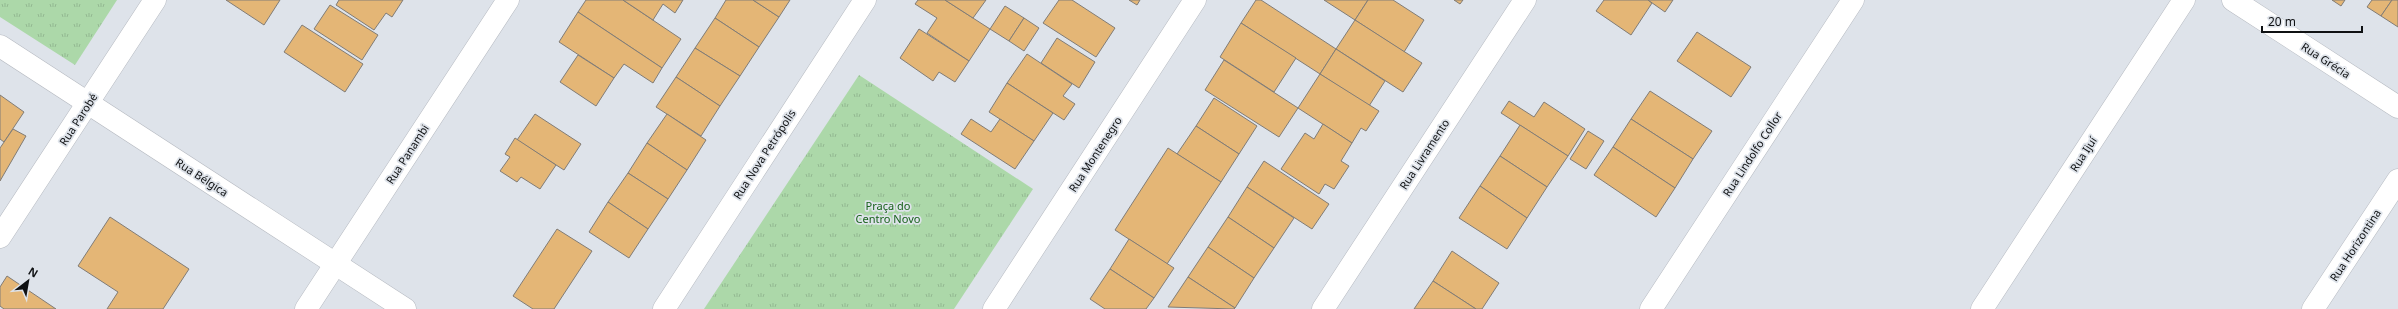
<svg xmlns="http://www.w3.org/2000/svg" width="2398" height="309" font-family="'Noto Sans',sans-serif">
<style>
.grass{fill:url(#grass-tufts)}
.building{fill:#e4b676;stroke:#817c76}
.lines{fill:none;stroke-linecap:round;stroke-linejoin:round}
.minor-casing{stroke:#b7bbc2;stroke-width:23}
.secondary-casing{stroke:#b7bbc2;stroke-width:23}
.minor{stroke:#fff;stroke-width:22}
.secondary{stroke:#fff;stroke-width:22}
.labels{text-anchor:middle;dominant-baseline:central;stroke-width:3.5;stroke-linejoin:round;paint-order:stroke}
.street-label{font-size:11px;fill:#0f1113;stroke:#dee3ea}
.park-label{font-size:11px;fill:#17621a;stroke:#dee3ea}
</style>
<defs>
<pattern id="grass-tufts" width="24" height="20" patternUnits="userSpaceOnUse"><rect width="24" height="20" fill="#acd8a9"/><path d="M3 7l-1-3M5 7V3M7 7l1-3M15 17l-1-3M17 17v-4M19 17l1-3" fill="none" stroke="#93b891"/></pattern>
</defs>
<rect width="100%" height="100%" fill="#dee3ea"/>
<g class="grass">
<path d="M0 0H117L75 65 0 17Z"/>
<path d="M859 75 1033 189 954 309H704Z"/>
</g>
<g class="building">
<path d="M226 0H280L264 25Z"/>
<path d="M339 0H403L392 17 386 13 374 30 336 5Z"/>
<path d="M586 0H623L681 39 662 68 578 12Z"/>
<path d="M623 0H683L675 13 663 4 653 20Z"/>
<path d="M726 0H753L779 17 759 47 715 18Z"/>
<path d="M753 0H790L779 17Z"/>
<path d="M918 0H945L990 29 969 61 927 33 937 18 915 4Z"/>
<path d="M945 0H986L973 18Z"/>
<path d="M1059 0H1072L1115 28 1096 57 1043 23Z"/>
<path d="M1129 0H1140L1137 5Z"/>
<path d="M1256 0H1261L1336 49 1320 74 1241 23Z"/>
<path d="M1324 0H1368L1355 20Z"/>
<path d="M1368 0H1393L1424 20 1404 52 1355 20Z"/>
<path d="M1454 0H1463L1460 4Z"/>
<path d="M1604 0H1648L1652 3 1631 35 1596 11Z"/>
<path d="M1648 0H1673L1665 12Z"/>
<path d="M2332 0H2345L2341 6Z"/>
<path d="M2372 0H2392L2381 16 2367 7Z"/>
<path d="M2392 0H2398V27L2381 16Z"/>
<path d="M330 5 378 35 362 60 314 29Z"/>
<path d="M1005 6 1024 18 1009 41 990 29Z"/>
<path d="M578 12 662 68 653 83 624 64 614 78 559 42Z"/>
<path d="M715 18 759 47 740 76 695 48Z"/>
<path d="M1024 18 1039 28 1024 51 1009 41Z"/>
<path d="M1355 20 1422 63 1403 92 1336 49Z"/>
<path d="M1241 23 1296 58 1274 92 1220 57Z"/>
<path d="M302 25 363 64 345 92 284 52Z"/>
<path d="M919 29 969 61 955 82 939 72 933 81 900 58Z"/>
<path d="M1697 32 1751 67 1731 97 1677 61Z"/>
<path d="M1057 38 1095 62 1079 88 1041 63Z"/>
<path d="M695 48 740 76 720 106 676 77Z"/>
<path d="M1336 49 1385 81 1369 106 1320 74Z"/>
<path d="M1027 54 1072 84 1063 96 1075 104 1064 120 1007 83Z"/>
<path d="M578 55 614 78 596 106 560 82Z"/>
<path d="M1224 60 1298 108 1279 137 1205 90Z"/>
<path d="M1320 74 1379 111 1366 131 1361 128 1352 143 1298 108Z"/>
<path d="M676 77 720 106 701 136 656 107Z"/>
<path d="M1007 83 1053 113 1034 141 989 112Z"/>
<path d="M1650 91 1712 131 1693 159 1631 119Z"/>
<path d="M0 95 24 112 4 142 0 139Z"/>
<path d="M1214 98 1257 126 1239 154 1196 126Z"/>
<path d="M1509 101 1534 117 1544 102 1585 129 1568 156 1501 113Z"/>
<path d="M535 114 581 144 564 170 517 140Z"/>
<path d="M667 114 706 140 687 170 647 143Z"/>
<path d="M971 119 991 132 1000 119 1034 141 1015 169 961 134Z"/>
<path d="M1631 119 1693 159 1675 188 1613 147Z"/>
<path d="M1323 124 1352 143 1341 161 1349 166 1334 189 1325 184 1319 194 1281 169 1305 133 1314 139Z"/>
<path d="M1520 125 1568 156 1547 187 1500 156Z"/>
<path d="M1196 126 1239 154 1221 182 1177 154Z"/>
<path d="M13 129 26 136 0 181V148Z"/>
<path d="M1588 131 1604 141 1586 169 1570 159Z"/>
<path d="M515 138 556 165 540 189 521 177 517 182 500 171 510 157 505 154Z"/>
<path d="M647 143 687 170 668 199 628 173Z"/>
<path d="M1613 147 1675 188 1656 217 1594 175Z"/>
<path d="M1168 148 1221 182 1167 264 1115 230Z"/>
<path d="M1500 156 1547 187 1527 218 1480 186Z"/>
<path d="M1264 161 1329 204 1312 229 1247 187Z"/>
<path d="M628 173 668 199 648 229 608 202Z"/>
<path d="M1480 186 1527 218 1507 249 1459 218Z"/>
<path d="M1247 187 1294 218 1274 248 1228 217Z"/>
<path d="M608 202 648 229 629 258 589 232Z"/>
<path d="M110 217 189 269 163 309H107L118 292 78 266Z"/>
<path d="M1228 217 1274 248 1254 278 1208 247Z"/>
<path d="M557 229 592 251 554 309H533L513 296Z"/>
<path d="M1129 239 1174 268 1154 298 1110 269Z"/>
<path d="M1208 247 1254 278 1235 308 1188 277Z"/>
<path d="M1452 251 1499 283 1482 309H1476L1433 281Z"/>
<path d="M1110 269 1154 298 1146 309H1105L1090 299Z"/>
<path d="M7 276 56 309H4L0 306V287Z"/>
<path d="M1188 277 1235 308 1234 309 1168 307Z"/>
<path d="M1433 281 1476 309H1414Z"/>
</g>
<g class="lines">
<g class="minor-casing">
<g id="minor">
<path d="M0 46 405 309"/>
<path d="M0 237 155 0"/>
<path d="M306 309 508 0"/>
<path d="M664 309 865 0"/>
<path d="M994 309 1195 0"/>
<path d="M1323 309 1525 0"/>
<path d="M1651 309 1853 0"/>
<path d="M1982 309 2184 0"/>
<path d="M2313 309 2398 180"/>
</g>
</g>
<g class="secondary-casing">
<path id="secondary" d="M2233 0 2398 107"/>
</g>
<use href="#minor" class="minor"/>
<use href="#secondary" class="secondary"/>
</g>
<g class="labels">
<g class="street-label">
<text transform="translate(2326 60) rotate(33)">Rua Grécia</text>
<text transform="translate(78 119) rotate(-57)">Rua Parobé</text>
<text transform="translate(407 154) rotate(-57)">Rua Panambi</text>
<text transform="translate(764 154) rotate(-57)">Rua Nova Petrópolis</text>
<text transform="translate(1095 154) rotate(-57)">Rua Montenegro</text>
<text transform="translate(1424 154) rotate(-57)">Rua Livramento</text>
<text transform="translate(1752 154) rotate(-57)">Rua Lindolfo Collor</text>
<text transform="translate(2083 154) rotate(-57)">Rua Ijuí</text>
<text transform="translate(202 177) rotate(33)">Rua Bélgica</text>
<text transform="translate(2355 245) rotate(-57)">Rua Horizontina</text>
</g>
<g class="park-label">
<text x="888" y="205">Praça do<tspan x="888" dy="13">Centro Novo</tspan></text>
</g>
</g>
<g transform="translate(28 281) rotate(31)" stroke="#dee3ea" stroke-width="3" paint-order="stroke">
<path d="M0-3L7 15L0 10L-7 15Z" fill="#0f1113"/>
<text y="-6" font-size="11" font-weight="bold" text-anchor="middle" fill="#0f1113">N</text>
</g>
<path d="M2262 26v6h100v-6" fill="none" stroke="#0f1113" stroke-width="2"/>
<text x="2268" y="26" font-size="12" fill="#0f1113" stroke="#dee3ea" stroke-width="3" paint-order="stroke">20 m</text>
</svg>
